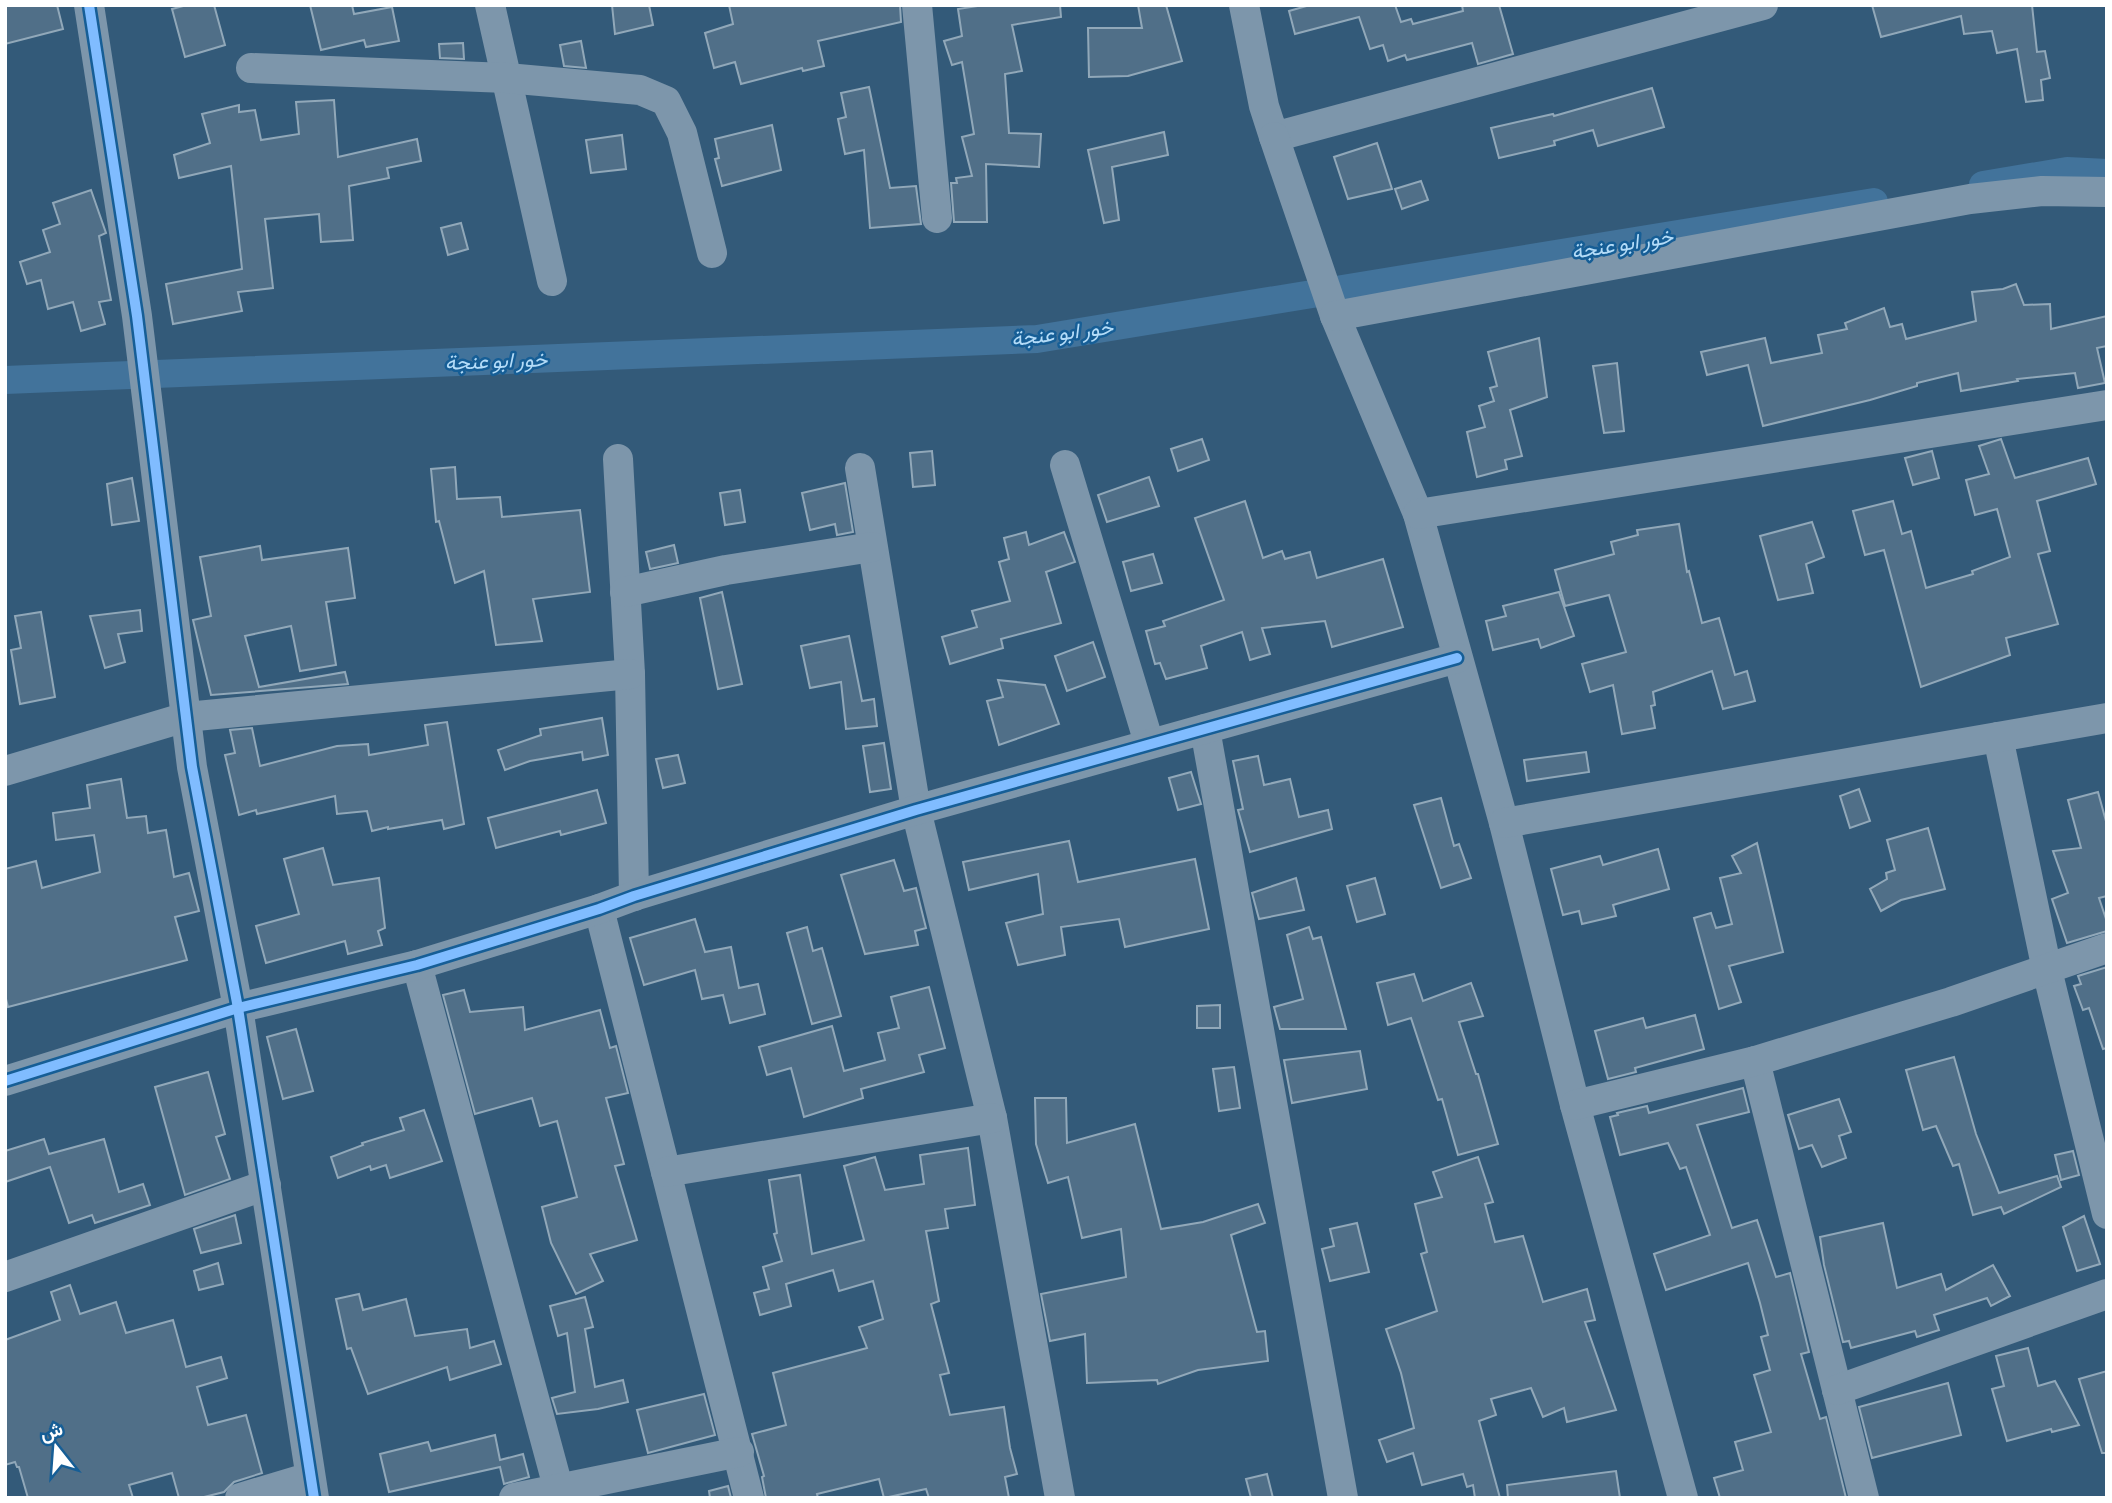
<svg xmlns="http://www.w3.org/2000/svg" width="2112" height="1503" font-family="'Source Sans 3',Vazirmatn,sans-serif">
<style>
.lines{fill:none;stroke-linecap:round;stroke-linejoin:round}
.canal{stroke:#42739b;stroke-width:28}
.building{fill:#506f88;stroke:#91a8b9;stroke-width:2}
.minor{stroke:#7d96ab;stroke-width:30}
.cycleway-casing{stroke:#165e96;stroke-width:15}
.cycleway{stroke:#80bcff;stroke-width:10}
.labels{text-anchor:middle;dominant-baseline:central;stroke-width:5;stroke-linejoin:round;paint-order:stroke}
.water-label{font-size:21px;font-style:italic;fill:#b4dcf8;stroke:#165e96}
</style>
<rect width="100%" height="100%" fill="#335a79"/>
<g class="lines">
<g class="canal">
<path d="M1983 185 2067 171 2107 173"/>
<path d="M5 380 1037 339 1874 202"/>
</g>
</g>
<g class="building">
<path d="M5 5H57L63 29 5 44Z"/>
<path d="M187 5H214L225 45 185 57 172 9Z"/>
<path d="M310 5H352L354 14 392 7 399 41 366 47 364 40 321 50Z"/>
<path d="M612 5H649L653 25 615 34Z"/>
<path d="M729 5H900L901 22 818 41 824 66 803 71 802 68 741 84 735 62 714 68 705 33 733 24Z"/>
<path d="M984 5H1060L1061 17 1012 25 1022 71 1005 74 1009 133 1041 134 1039 167 986 164 987 222H954L951 183H957L956 178 972 176 962 137 974 134 962 62 952 65 944 41 962 36 958 9Z"/>
<path d="M1138 5H1166L1182 61 1128 76 1089 77 1088 28H1142Z"/>
<path d="M1310 5H1395L1401 22 1411 19 1413 24 1463 11 1462 5H1499L1513 54 1478 64 1472 43 1407 60 1405 55 1388 61 1383 45 1370 49 1359 17 1295 34 1289 11Z"/>
<path d="M1872 5H2032L2037 52 2045 51 2050 78 2041 80 2043 100 2026 102 2017 49 1997 53 1992 31 1964 34 1961 16 1881 37Z"/>
<path d="M581 41 586 68 564 66 560 45Z"/>
<path d="M463 43 464 59 440 58 439 44Z"/>
<path d="M869 87 890 188 916 186 921 224 870 228 864 150 845 154 838 119 846 117 841 93Z"/>
<path d="M1652 88 1664 127 1598 146 1593 130 1554 141 1555 145 1499 158 1491 128 1553 114 1554 116Z"/>
<path d="M334 100 338 157 417 139 421 161 387 168 389 178 349 186 353 240 321 242 319 214 265 219 273 288 238 292 242 311 173 324 166 284 242 269 231 166 179 178 174 155 210 143 202 114 239 105V112L255 110 261 140 299 134 296 102Z"/>
<path d="M772 125 781 170 722 186 715 159 719 158 715 139Z"/>
<path d="M1164 132 1168 155 1112 167 1119 220 1104 223 1088 150Z"/>
<path d="M622 135 626 169 591 173 586 140Z"/>
<path d="M1377 143 1392 189 1348 199 1334 157Z"/>
<path d="M1421 181 1428 200 1402 209 1395 189Z"/>
<path d="M91 190 106 233 99 236 111 300 99 302 105 324 81 331 73 302 48 309 41 280 27 284 20 262 50 252 43 230 60 224 53 203Z"/>
<path d="M461 223 468 249 448 255 441 228Z"/>
<path d="M2016 284 2024 305 2050 304 2051 329 2107 316V346L2097 348 2105 383 2078 388 2075 373 2017 379 2018 381 1961 391 1958 373 1917 383V386L1870 400 1763 426 1748 365 1707 375 1701 352 1765 338 1771 363 1822 353 1818 335 1847 329 1845 323 1884 308 1890 327 1902 324 1906 339 1976 321 1972 292 2003 289Z"/>
<path d="M1539 338 1547 397 1510 410 1522 456 1505 460 1507 469 1477 477 1467 432 1485 427 1479 406 1494 401 1490 388 1497 386 1488 352Z"/>
<path d="M1617 363 1624 431 1604 433 1593 366Z"/>
<path d="M1202 439 1209 460 1178 471 1171 449Z"/>
<path d="M2001 439 2015 478 2088 458 2096 484 2037 501 2050 551 2038 554 2058 624 2006 638 2010 655 1921 687 1884 550 1865 555 1853 511 1893 501 1902 534 1911 531 1926 588 1973 574 1972 571 2010 557 1997 509 1975 515 1966 480 1989 474 1979 446Z"/>
<path d="M932 451 935 485 913 487 910 453Z"/>
<path d="M1932 451 1939 478 1913 485 1905 458Z"/>
<path d="M455 467 457 499 500 497 502 517 580 510 590 592 533 599 542 641 496 645 484 571 455 583 439 521 436 522 431 469Z"/>
<path d="M1149 477 1159 506 1107 522 1098 495Z"/>
<path d="M132 478 139 521 112 525 107 484Z"/>
<path d="M845 483 853 532 837 535 835 524 810 530 802 493Z"/>
<path d="M740 490 745 522 725 525 720 493Z"/>
<path d="M1245 501 1263 558 1282 551 1285 559 1310 552 1317 578 1383 559 1403 627 1332 647 1325 621 1262 628 1270 654 1250 660 1242 632 1201 646 1207 668 1166 679 1160 663 1155 664 1146 631 1165 626 1163 621 1224 600 1195 518Z"/>
<path d="M1812 522 1824 557 1806 564 1813 593 1778 600 1760 536Z"/>
<path d="M1679 524 1687 572 1689 571 1702 623 1719 618 1735 675 1747 671 1755 701 1723 709 1712 671 1653 692 1655 705 1651 706 1655 728 1622 734 1613 685 1590 692 1582 664 1626 652 1609 595 1565 606 1555 570 1614 554 1611 542 1638 535 1637 530Z"/>
<path d="M1026 532 1029 545 1064 532 1075 562 1046 572 1061 623 1001 639 1003 648 950 664 942 637 977 627 972 611 1010 601 999 562 1009 559 1004 538Z"/>
<path d="M674 545 678 563 650 569 646 552Z"/>
<path d="M260 546 262 560 348 548 355 598 326 602 336 665 300 671 291 626 245 636 259 687 345 672 348 684 211 695 193 620 211 616 200 557Z"/>
<path d="M1153 554 1162 583 1131 591 1123 562Z"/>
<path d="M722 592 742 684 718 689 700 598Z"/>
<path d="M1559 592 1574 636 1541 648 1538 639 1493 650 1486 621 1506 616 1503 606Z"/>
<path d="M140 610 142 631 118 634 125 662 105 668 90 616Z"/>
<path d="M41 612 55 697 20 704 11 650 21 648 15 616Z"/>
<path d="M849 636 862 701 874 699 877 726 846 729 841 682 810 688 801 646Z"/>
<path d="M1093 642 1105 677 1067 691 1055 656Z"/>
<path d="M998 680 1045 685 1059 724 999 745 987 701 1003 697Z"/>
<path d="M602 718 608 755 583 760 582 752 530 761 505 770 498 750 541 735 540 729Z"/>
<path d="M447 722 464 824 444 829 442 820 388 829V827L372 831 367 811 337 814 335 796 257 814 256 810 239 815 225 755 235 753 230 730 252 728 260 766 337 746 368 744 369 755 428 745 425 725Z"/>
<path d="M884 743 891 789 870 792 863 746Z"/>
<path d="M1586 752 1589 772 1527 781 1524 760Z"/>
<path d="M678 755 685 783 663 788 656 759Z"/>
<path d="M1258 756 1264 785 1290 779 1299 817 1328 810 1332 829 1250 852 1238 810 1243 809 1233 761Z"/>
<path d="M1191 772 1201 804 1178 810 1169 778Z"/>
<path d="M121 779 127 818 146 816 148 833 166 830 174 877 189 873 199 911 175 917 187 960 8 1007 5 995V869L36 861 42 888 100 872 94 835 56 840 53 813 90 808 87 785Z"/>
<path d="M1859 789 1870 821 1850 828 1840 796Z"/>
<path d="M597 790 606 823 561 835 560 831 496 848 488 818Z"/>
<path d="M2098 792 2107 825V896L2099 898 2107 922V931L2067 943 2052 899 2068 893 2053 851 2081 848 2068 800Z"/>
<path d="M1441 798 1454 846 1459 844 1471 878 1441 888 1414 805Z"/>
<path d="M1928 828 1945 889 1901 900 1881 911 1870 889 1887 879 1886 873 1895 870 1887 840Z"/>
<path d="M1069 841 1078 882 1195 859 1209 929 1125 947 1119 919 1061 927 1065 955 1018 965 1006 923 1043 914 1038 874 969 890 963 862Z"/>
<path d="M1757 843 1783 952 1729 966 1741 1002 1719 1009 1694 918 1711 913 1716 928 1732 924 1720 878 1741 873 1732 856Z"/>
<path d="M323 848 333 885 379 878 385 928 378 931 382 945 348 954 345 941 266 963 256 926 299 914 284 859Z"/>
<path d="M1658 849 1669 889 1613 905 1616 916 1582 924 1579 911 1563 915 1551 869 1600 856 1603 865Z"/>
<path d="M894 860 904 891 916 888 926 928 915 931 918 945 865 954 841 875Z"/>
<path d="M1296 878 1304 910 1259 919 1252 893Z"/>
<path d="M1375 878 1385 914 1357 922 1347 886Z"/>
<path d="M695 919 705 952 731 947 739 988 758 984 765 1014 730 1023 723 995 702 999 695 970 644 985 630 938Z"/>
<path d="M807 927 813 951 822 948 841 1016 812 1024 787 933Z"/>
<path d="M1309 927 1313 939 1321 937 1346 1029H1280L1274 1007 1303 999 1287 935Z"/>
<path d="M2107 967V1048L2103 1049 2089 1008 2083 1010 2074 986 2081 984 2078 976Z"/>
<path d="M1414 974 1423 1001 1471 983 1483 1016 1459 1022 1476 1074H1478L1498 1144 1458 1155 1442 1099 1438 1100 1411 1018 1388 1025 1377 983Z"/>
<path d="M929 987 945 1048 919 1055 924 1072 861 1089 863 1098 804 1117 791 1068 767 1075 759 1047 832 1026 844 1071 885 1060 878 1033 899 1028 891 997Z"/>
<path d="M464 990 470 1012 523 1007 525 1030 600 1010 610 1048 616 1046 628 1093 606 1098 624 1164 615 1166 637 1240 590 1254 603 1281 576 1294 551 1243 542 1207 577 1197 557 1121 540 1126 532 1098 475 1114 443 995Z"/>
<path d="M1220 1005V1028H1197V1006Z"/>
<path d="M1695 1015 1704 1049 1635 1068 1636 1072 1608 1079 1595 1031 1643 1018 1646 1028Z"/>
<path d="M296 1029 313 1091 283 1099 267 1037Z"/>
<path d="M1360 1051 1367 1089 1292 1103 1284 1060Z"/>
<path d="M1954 1057 1976 1134 1999 1193 2057 1176 2061 1187 2004 1214 2001 1207 1973 1215 1959 1164 1953 1166 1936 1126 1923 1130 1906 1070Z"/>
<path d="M1234 1067 1240 1108 1219 1111 1213 1069Z"/>
<path d="M208 1072 225 1134 216 1137 230 1179 185 1195 155 1087Z"/>
<path d="M1743 1088 1749 1112 1697 1125 1732 1228 1757 1220 1776 1277 1790 1273 1809 1352 1801 1354 1820 1419 1826 1417 1846 1498H1720L1714 1478 1743 1470 1735 1442 1771 1432 1754 1375 1770 1370 1761 1337 1768 1335 1760 1303 1748 1263 1666 1290 1654 1254 1710 1235 1686 1167 1680 1169 1668 1143 1620 1155 1610 1117 1618 1115 1617 1113 1647 1106 1649 1113Z"/>
<path d="M1035 1098H1066L1067 1143 1135 1124 1161 1229 1203 1222 1258 1204 1265 1223 1231 1235 1257 1332 1265 1331 1268 1361 1198 1370 1158 1384 1157 1380 1087 1383 1085 1334 1050 1341 1041 1294 1126 1277 1121 1229 1082 1238 1068 1177 1048 1183 1036 1144Z"/>
<path d="M1839 1099 1851 1132 1839 1136 1846 1158 1822 1167 1812 1145 1799 1149 1788 1115Z"/>
<path d="M424 1110 442 1161 390 1178 386 1165 371 1170 370 1166 338 1178 331 1157 363 1145 362 1143 404 1130 400 1118Z"/>
<path d="M44 1139 49 1154 104 1139 119 1192 143 1184 150 1205 95 1223 92 1215 69 1223 50 1167 5 1182V1151Z"/>
<path d="M968 1148 975 1205 945 1209 948 1228 926 1231 939 1301 931 1304 949 1373 940 1375 950 1415 1004 1407 1010 1448 1017 1474 1005 1477 1009 1498H929L926 1489 884 1498 879 1479 817 1494 818 1498H766L762 1477 764 1476 752 1434 786 1425 773 1373 867 1348 859 1327 883 1319 873 1281 839 1291 833 1270 786 1284 791 1306 760 1315 754 1293 769 1289 763 1267 782 1261 774 1234 777 1233 769 1180 800 1175 812 1254 864 1240 844 1166 875 1157 885 1190 924 1184 920 1155Z"/>
<path d="M2073 1151 2079 1175 2061 1180 2055 1155Z"/>
<path d="M1478 1157 1493 1202 1485 1204 1495 1242 1523 1236 1543 1302 1587 1289 1595 1320 1585 1322 1616 1410 1567 1422 1564 1408 1543 1417 1531 1388 1491 1399 1496 1415 1479 1421 1500 1498H1475L1473 1485 1467 1487 1463 1474 1422 1485 1413 1453 1387 1462 1379 1440 1414 1428 1401 1373 1386 1329 1437 1311 1421 1254 1427 1252 1415 1204 1442 1197 1433 1172Z"/>
<path d="M235 1215 241 1243 201 1253 194 1229Z"/>
<path d="M2084 1216 2100 1264 2077 1271 2063 1227Z"/>
<path d="M1357 1223 1369 1272 1330 1281 1322 1249 1334 1246 1330 1229Z"/>
<path d="M1883 1223 1897 1288 1941 1274 1946 1290 1993 1265 2010 1296 1991 1306 1987 1298 1934 1315 1939 1330 1917 1337 1915 1331 1851 1348 1849 1341 1843 1342 1824 1265 1820 1237Z"/>
<path d="M218 1263 223 1284 199 1290 194 1271Z"/>
<path d="M70 1285 80 1314 116 1302 126 1333 173 1320 186 1367 221 1357 227 1378 197 1387 208 1425 246 1415 262 1473 234 1482 224 1492 200 1498H179L172 1473 129 1485 133 1498H28L19 1467H17L15 1462 5 1465V1340L60 1320 51 1292Z"/>
<path d="M359 1294 363 1310 406 1299 415 1336 467 1329 470 1348 494 1341 501 1364 450 1380 447 1367 368 1394 351 1348 347 1349 336 1299Z"/>
<path d="M585 1297 593 1327 585 1329 595 1387 623 1380 628 1402 598 1409 557 1414 552 1398 575 1392 567 1333 558 1336 550 1306Z"/>
<path d="M2028 1348 2038 1386 2055 1381 2079 1425 2052 1432 2051 1429 2007 1441 1992 1389 2004 1386 1996 1356Z"/>
<path d="M2107 1371V1453H2102L2079 1379Z"/>
<path d="M1948 1383 1961 1435 1872 1458 1859 1407Z"/>
<path d="M704 1394 715 1435 648 1453 637 1410Z"/>
<path d="M495 1435 500 1460 523 1454 529 1477 504 1484 500 1467 389 1492 380 1454 428 1442 431 1451Z"/>
<path d="M1616 1471 1620 1498H1508L1507 1485Z"/>
<path d="M1267 1474 1273 1498H1251L1246 1479Z"/>
<path d="M728 1486 731 1498H710L709 1491Z"/>
</g>
<g class="lines">
<g class="minor">
<path d="M89 5 137 316 192 767 238 1008 314 1498"/>
<path d="M490 5 552 281"/>
<path d="M917 5 937 218"/>
<path d="M1244 5 1264 106 1274 137 1763 5"/>
<path d="M251 68 507 78 640 90 666 101 682 133 712 253"/>
<path d="M1274 137 1335 316 1418 514 1504 823 1575 1105 1683 1498"/>
<path d="M1335 316 1970 199 2042 191 2107 192"/>
<path d="M618 459 630 674 634 896"/>
<path d="M1065 465 1149 743"/>
<path d="M860 468 916 810 992 1118 1060 1498"/>
<path d="M1418 514 2107 405"/>
<path d="M625 592 726 570 872 547"/>
<path d="M1205 729 1343 1498"/>
<path d="M1998 737 2047 970 2107 1214"/>
<path d="M5 771 186 717 630 674"/>
<path d="M1504 823 2107 718"/>
<path d="M599 909 749 1498"/>
<path d="M417 965 561 1498"/>
<path d="M1755 1061 1864 1498"/>
<path d="M5 1081 238 1008 417 965 599 909 634 896 916 810 1457 658"/>
<path d="M1575 1105 1755 1061 1951 1002 2107 948"/>
<path d="M666 1172 992 1118"/>
<path d="M5 1277 266 1185"/>
<path d="M1837 1390 2107 1294"/>
<path d="M240 1498 310 1477"/>
<path d="M514 1498 739 1452"/>
</g>
<g class="cycleway-casing">
<g id="cycleway">
<path d="M89 5 137 316 192 767 238 1008 314 1498"/>
<path d="M5 1081 238 1008 417 965 599 909 634 896 916 810 1457 658"/>
</g>
</g>
<use href="#cycleway" class="cycleway"/>
</g>
<g class="labels">
<g class="water-label">
<text transform="translate(1622 244) rotate(-9)">خور ابو عنجة</text>
<text transform="translate(1062 333) rotate(-7)">خور ابو عنجة</text>
<text transform="translate(496 361) rotate(-2)">خور ابو عنجة</text>
</g>
</g>
<rect width="2112" height="1503" fill="none" stroke="#ffffff" stroke-width="14"/>
<g transform="translate(56 1447) rotate(343)" stroke="#165e96" stroke-width="5" paint-order="stroke">
<path d="M0-5L12 26L0 18L-12 26Z" fill="#ffffff"/>
<text y="-10" font-size="19" font-weight="bold" text-anchor="middle" fill="#ffffff">ش</text>
</g>
</svg>
